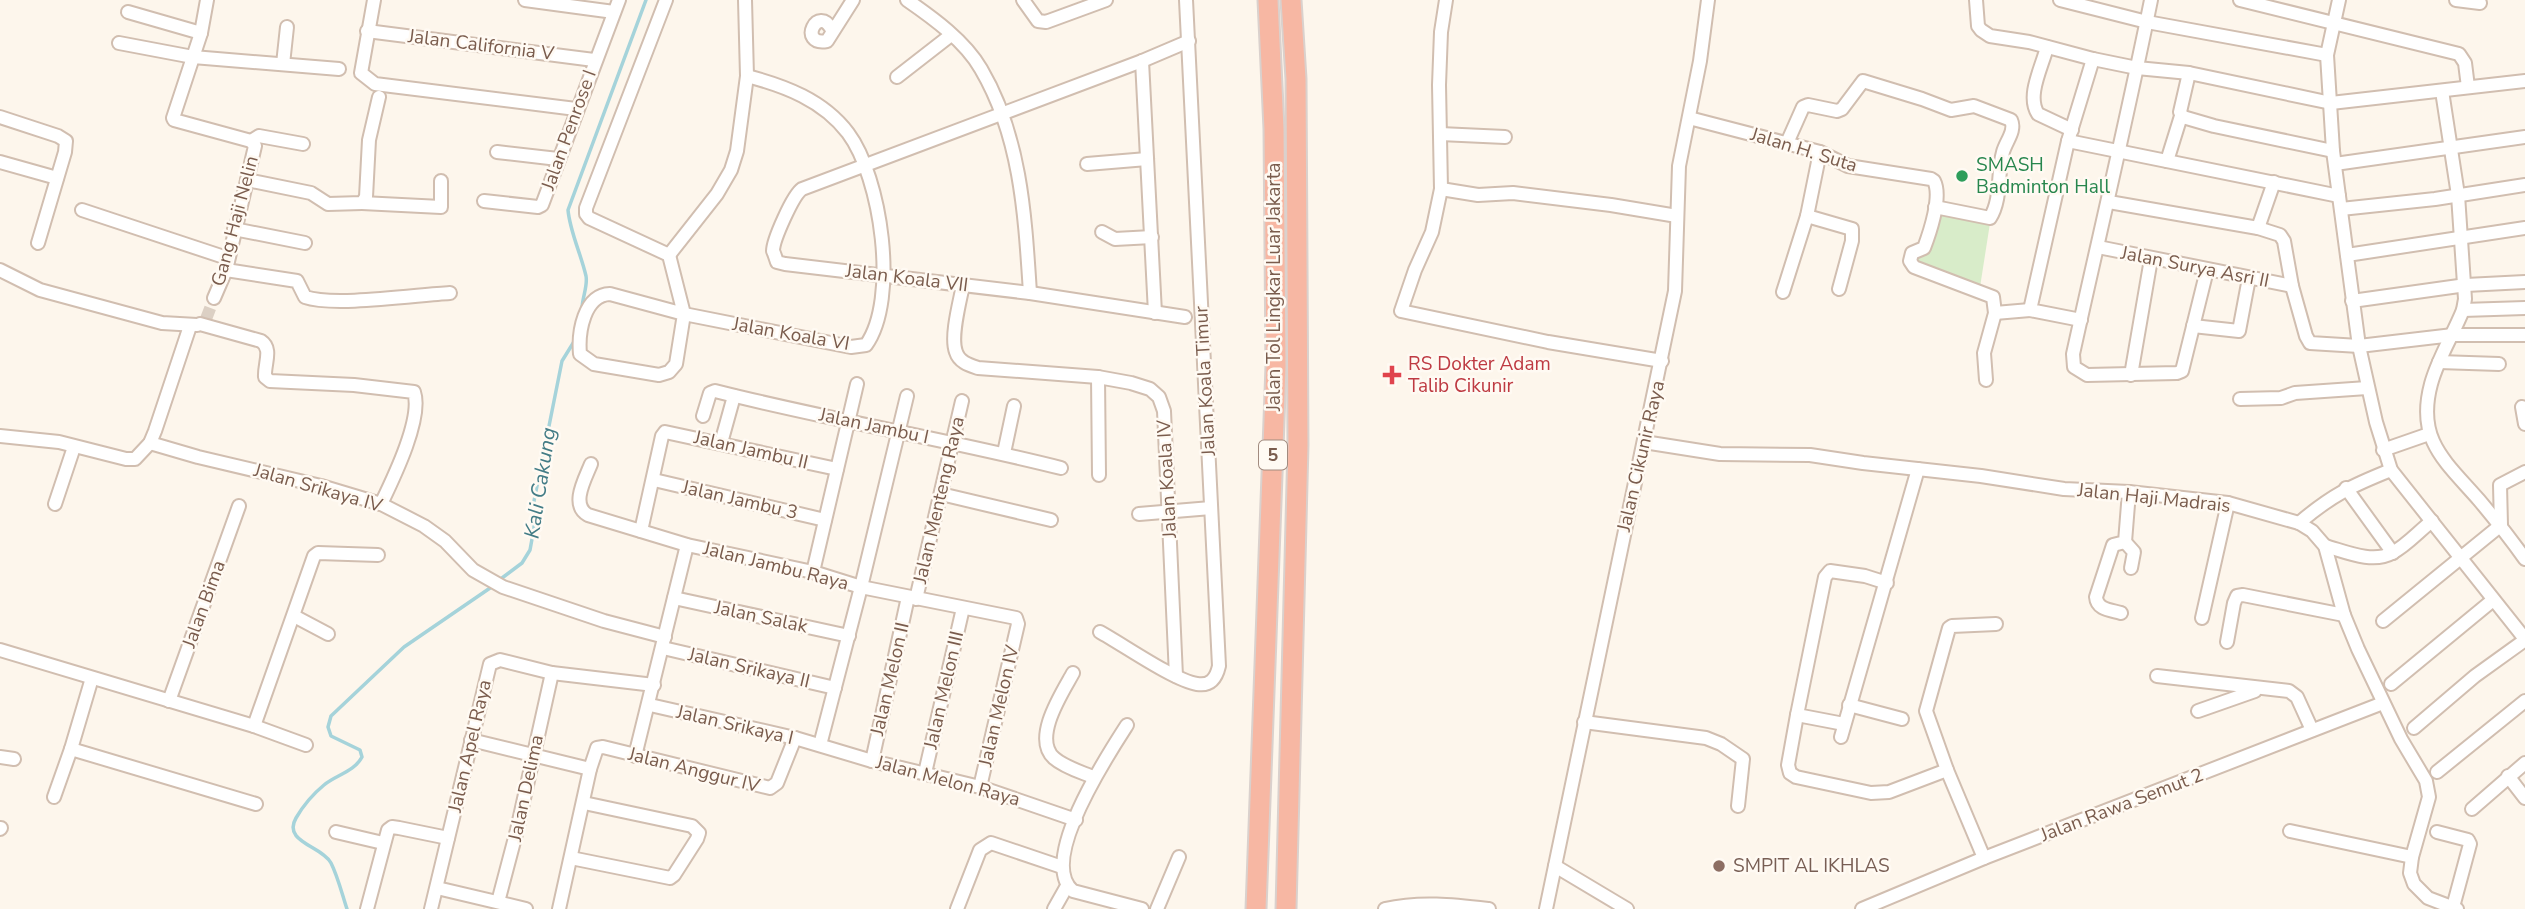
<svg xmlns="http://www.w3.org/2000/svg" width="2525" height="909" font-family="'Nunito Sans',sans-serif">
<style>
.green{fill:#d8ecc9}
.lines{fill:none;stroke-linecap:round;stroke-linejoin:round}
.stream{stroke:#a5d3da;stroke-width:3.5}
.minor-tunnel{stroke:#dcd0c4;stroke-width:12;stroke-dasharray:12 6;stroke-linecap:butt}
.minor-casing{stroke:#d1beb0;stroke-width:16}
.highway-casing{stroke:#dad1cd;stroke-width:23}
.minor{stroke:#fff;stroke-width:12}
.highway{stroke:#f7b7a3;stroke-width:19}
.leisure-dot{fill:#2e9e5b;stroke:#fffaf3;stroke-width:2.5}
.health-dot{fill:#e0444e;stroke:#fffaf3;stroke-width:2.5}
.education-dot{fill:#8d6e63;stroke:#fffaf3;stroke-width:2.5}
.labels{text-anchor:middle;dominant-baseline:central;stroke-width:5;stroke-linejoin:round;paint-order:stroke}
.shield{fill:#fffaf3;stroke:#a28b7f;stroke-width:2}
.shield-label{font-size:18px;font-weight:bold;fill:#7a5c4d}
.street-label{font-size:19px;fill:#7a5c4d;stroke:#fffaf3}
.leisure-label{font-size:19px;fill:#27864d;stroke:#fffaf3;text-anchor:start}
.health-label{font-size:19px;fill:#be3a42;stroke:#fffaf3;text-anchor:start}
.education-label{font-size:19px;fill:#785e54;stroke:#fffaf3;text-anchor:start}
.water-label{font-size:21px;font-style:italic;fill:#437c86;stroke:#fffaf3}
</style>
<rect width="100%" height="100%" fill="#fdf6ec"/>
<path class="green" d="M1938 211 1990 223 1980 287 1915 264 1916 255Z"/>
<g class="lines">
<g class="stream">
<path d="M582 309C582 298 588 286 586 276 581 254 570 232 568 210L646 0"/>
<path d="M498 581 522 563 530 550 534 528V501L562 361 575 340"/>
<path d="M347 909C342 894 338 877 331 863 322 846 282 842 296 818 303 806 313 794 324 785 336 775 354 772 362 757L360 750 331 736 328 727 331 716 404 647 493 586"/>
</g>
<path class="minor-tunnel" d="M206 319 214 298"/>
<g class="minor-casing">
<g id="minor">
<path d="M207 0 201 33 173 118 174 120 251 141 255 146 226 270 214 298"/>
<path d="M374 0 361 73 375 84 576 109"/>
<path d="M525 0 614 12"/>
<path d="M666 0 586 208V214L589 218 669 255 684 314 676 364 669 372 659 375 594 364 580 354C578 332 584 295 610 294L684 314 851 347 866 345C899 299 881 177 848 133 823 100 785 86 747 76"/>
<path d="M907 0C933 18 965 41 981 69 1021 137 1025 216 1030 293"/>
<path d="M1023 0 1038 21 1046 22 1106 0"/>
<path d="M1446 0 1441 32 1439 85 1441 189 1432 232 1415 270 1401 311 1548 342 1662 361"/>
<path d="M1976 0 1978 26 1981 30 1990 36 2029 42 2093 59 2137 68 2189 73 2331 103 2525 81"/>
<path d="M2060 0 2147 22 2327 55"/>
<path d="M2151 0C2127 119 2099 236 2073 354L2074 367 2087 375 2177 373 2182 371 2207 270"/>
<path d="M2240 0 2459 54 2465 63 2468 87"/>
<path d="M2339 0 2327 55 2333 151 2359 346 2376 422 2391 470 2525 639"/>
<path d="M2456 0 2480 3"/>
<path d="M128 12 201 33"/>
<path d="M832 30C818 3 797 46 827 41L853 0"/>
<path d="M367 31 594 60"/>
<path d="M119 43 193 57 339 69"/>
<path d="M2047 47C2042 67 2026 96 2038 114L2072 130"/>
<path d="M1142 61 1155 313"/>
<path d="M283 64 287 27"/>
<path d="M2189 73 2180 112 2183 117 2214 126 2333 151"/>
<path d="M897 77 951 35"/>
<path d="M2442 91 2458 195 2465 299 2463 310C2453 335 2438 358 2431 384 2416 440 2445 461 2479 500 2495 519 2510 538 2525 559"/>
<path d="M0 117 58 136 66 141 65 152 38 243"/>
<path d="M1689 118 1820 152 1848 166 1931 179 1934 181C1942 196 1930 232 1924 248L1912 253 1910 261 1914 267 1993 297 1995 313 1984 353 1986 380"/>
<path d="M1440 134 1505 137"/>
<path d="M251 141 259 136 303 144"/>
<path d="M2068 141 2339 196"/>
<path d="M1787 143 1803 107 1808 105 1837 111 1842 109 1863 81 1922 99 1951 110 1974 106 2011 120C2016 131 2006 141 2003 152 1997 173 2002 199 1990 218L1935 207"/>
<path d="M497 152 558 159"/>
<path d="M2167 161 2181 116"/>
<path d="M0 162 57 178"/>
<path d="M1087 164 1147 159"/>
<path d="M2335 164 2525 137"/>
<path d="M247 180 311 193 328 204 362 203 366 197 369 140 379 97"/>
<path d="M1441 189 1478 195 1513 193 1611 205 1677 216"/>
<path d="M484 201 538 207 542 205 619 0"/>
<path d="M2109 202 2258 228 2274 182"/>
<path d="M362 203 441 207V181"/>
<path d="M2341 209 2435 199 2525 185"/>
<path d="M82 210 227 258"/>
<path d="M1807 216 1852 229V241L1839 289"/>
<path d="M2258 228 2280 235 2284 241 2292 286 2306 336 2310 343 2359 346 2453 335H2525"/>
<path d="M234 229 305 243"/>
<path d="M1102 232 1115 239 1152 237"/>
<path d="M2098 247 2292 286"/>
<path d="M669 255 717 194 731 170 737 151 747 76 745 0"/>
<path d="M2347 255 2525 228"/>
<path d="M0 270 40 290 162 323 197 325"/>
<path d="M226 270 297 281 305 297C334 307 415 295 450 293"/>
<path d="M963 285C960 301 950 337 956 352 959 362 969 365 978 368L1098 377 1131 383 1150 389 1159 397 1164 411 1176 676"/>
<path d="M1783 292 1807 216 1820 152"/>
<path d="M2352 301 2466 285 2525 282"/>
<path d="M2463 310 2525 308"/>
<path d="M1995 313 2030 310"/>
<path d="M1185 317 1030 293 785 264 777 262C776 259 774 253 773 251 773 240 793 195 802 189L1142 61 1189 41"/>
<path d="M2081 320 2030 310 2068 141 2093 59"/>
<path d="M200 324 261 341C273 349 264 364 265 377L270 381 354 385 414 392C423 418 393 479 381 504"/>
<path d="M2193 326 2239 331 2249 278"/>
<path d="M2439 362 2499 364"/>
<path d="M2131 375 2151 259"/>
<path d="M1098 377 1099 475"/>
<path d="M2240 399 2281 398 2295 393 2367 388"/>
<path d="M2522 407 2525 424"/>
<path d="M703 416 710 393 715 391C829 420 946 439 1061 468"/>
<path d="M0 436 59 442 126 459H135L150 443 155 431 190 326"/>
<path d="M1644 442 1720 454 1810 455 1863 463 1981 476 2064 489 2129 492 2228 503 2299 523 2312 531 2325 546 2344 615 2358 649 2401 739 2426 781 2429 797 2412 857 2410 873 2414 884 2428 898 2457 909"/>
<path d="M150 443 198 457 321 486 381 504 424 526 445 541 473 570 503 587 604 621 665 637"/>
<path d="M721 443 734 396"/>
<path d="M2383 450 2429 434"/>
<path d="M1004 453 1014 406"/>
<path d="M591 464C585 479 570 505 588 515L687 545 813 572 861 587 1016 618 1018 624 980 787"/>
<path d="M654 480 825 520"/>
<path d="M2346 488 2393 553"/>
<path d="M941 494 1051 520"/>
<path d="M55 504 74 447"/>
<path d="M1139 514 1211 508"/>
<path d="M2299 523C2332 495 2351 486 2391 470"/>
<path d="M641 531 662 436 665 432 837 469"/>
<path d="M2125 542 2134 552 2131 568"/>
<path d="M2325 546C2344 551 2372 564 2392 553 2406 546 2419 531 2432 521"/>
<path d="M813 572 857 384"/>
<path d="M674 598 849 636"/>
<path d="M916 599 962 401"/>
<path d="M2121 613C2111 610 2097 610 2096 597L2113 545 2125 542 2129 492"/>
<path d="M294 616 328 634"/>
<path d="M2202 618 2228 503"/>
<path d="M2383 621 2501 525 2500 485 2525 472"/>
<path d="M1100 632C1122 644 1175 681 1197 684 1210 686 1216 679 1219 666L1186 0"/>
<path d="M2227 642 2234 603 2237 596 2243 595 2344 615"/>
<path d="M663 648 835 688"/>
<path d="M0 650 254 726 306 745"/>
<path d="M1073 673C1062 693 1032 738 1054 758 1064 767 1081 772 1093 777"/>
<path d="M2157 676 2289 691 2297 697 2312 730"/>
<path d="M92 678 71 749 256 804"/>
<path d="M2391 684 2493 600"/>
<path d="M169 701 239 506"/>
<path d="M650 705 795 738 872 761 980 787 1076 820"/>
<path d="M1849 705 1902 719"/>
<path d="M2198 711 2255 691"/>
<path d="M1797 715 1788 765 1790 773 1796 777 1871 793 1889 792 1947 770"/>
<path d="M1584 722 1706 738 1721 744 1743 759 1738 806"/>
<path d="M1844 724 1797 715 1825 577 1830 571 1865 576 1887 583"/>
<path d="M1127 725C1107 756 1038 861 1073 891L1142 909"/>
<path d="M254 726 314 556 318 553 378 555"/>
<path d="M2414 728 2475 676 2525 640"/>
<path d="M1841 737 1918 469"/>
<path d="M471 740 590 769"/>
<path d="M820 745 861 587 907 396"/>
<path d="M635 756 687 545"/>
<path d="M0 757 14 759"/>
<path d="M872 761 908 597"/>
<path d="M2437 772 2525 701"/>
<path d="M925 773 963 608"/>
<path d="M2508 776 2525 798"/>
<path d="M54 797 71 749"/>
<path d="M2472 809 2525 763"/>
<path d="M0 829 1 828"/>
<path d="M2290 831 2412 857"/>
<path d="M336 832 383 843"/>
<path d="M2437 832 2468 840 2470 844 2453 907"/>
<path d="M571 858 670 878 674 875 697 839 699 833 692 826 584 803"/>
<path d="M1984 858 1947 770 1926 711 1949 628 1952 626 1996 624"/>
<path d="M1555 866 1627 909"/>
<path d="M437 888 526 909"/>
<path d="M498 902 517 830 552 673"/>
<path d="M367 909 388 830 392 827 399 828 448 838"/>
<path d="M431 909 490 664 500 660 552 673 654 685"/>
<path d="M559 909 590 769 597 748 603 747 770 788 777 783 795 738"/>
<path d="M957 909 980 850 991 843 1062 867"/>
<path d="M1054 909 1067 886"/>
<path d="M1157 909 1179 857"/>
<path d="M1385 909C1420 901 1454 905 1489 909"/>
<path d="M1546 909 1675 291 1679 166 1700 61 1708 0"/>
<path d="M1862 909 1984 858 2383 703"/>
</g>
</g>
<g class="highway-casing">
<g id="highway">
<path d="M1256 909 1276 366 1274 129 1268 0"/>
<path d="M1286 909 1298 445 1296 79 1291 0"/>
</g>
</g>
<use href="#minor" class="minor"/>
<use href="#highway" class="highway"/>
</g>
<circle class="leisure-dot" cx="1962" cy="176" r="7"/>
<path class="health-dot" d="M1388.5 364.5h7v7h7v7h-7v7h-7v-7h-7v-7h7z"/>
<circle class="education-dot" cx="1719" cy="866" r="7"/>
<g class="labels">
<rect class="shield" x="1259" y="440.5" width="28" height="29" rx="5"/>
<g class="shield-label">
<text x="1273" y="455">5</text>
</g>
<g class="street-label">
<text transform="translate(481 45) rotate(7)">Jalan California V</text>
<text transform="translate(569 130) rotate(-70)">Jalan Penrose I</text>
<text transform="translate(1804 150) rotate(17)">Jalan H. Suta</text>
<text transform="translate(235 221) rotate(-75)">Gang Haji Nelin</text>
<text transform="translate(2195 267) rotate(11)">Jalan Surya Asri II</text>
<text transform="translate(907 278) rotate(7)">Jalan Koala VII</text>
<text transform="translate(1274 287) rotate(-90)">Jalan Tol Lingkar Luar Jakarta</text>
<text transform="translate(791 334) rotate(10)">Jalan Koala VI</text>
<text transform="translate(1205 381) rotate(-93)">Jalan Koala Timur</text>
<text transform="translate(874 426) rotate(12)">Jalan Jambu I</text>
<text transform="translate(751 450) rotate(13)">Jalan Jambu II</text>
<text transform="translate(1641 456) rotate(-77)">Jalan Cikunir Raya</text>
<text transform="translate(1167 479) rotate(-93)">Jalan Koala IV</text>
<text transform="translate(318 488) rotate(16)">Jalan Srikaya IV</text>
<text transform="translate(2154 498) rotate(6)">Jalan Haji Madrais</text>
<text transform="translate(740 500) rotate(13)">Jalan Jambu 3</text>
<text transform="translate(939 500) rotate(-77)">Jalan Menteng Raya</text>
<text transform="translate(776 566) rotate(14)">Jalan Jambu Raya</text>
<text transform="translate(204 604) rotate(-70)">Jalan Bima</text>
<text transform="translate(761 617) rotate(12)">Jalan Salak</text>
<text transform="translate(749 668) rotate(13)">Jalan Srikaya II</text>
<text transform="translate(890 679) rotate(-77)">Jalan Melon II</text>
<text transform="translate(944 690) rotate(-77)">Jalan Melon III</text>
<text transform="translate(999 706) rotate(-77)">Jalan Melon IV</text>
<text transform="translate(735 725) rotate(13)">Jalan Srikaya I</text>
<text transform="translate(470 746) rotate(-77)">Jalan Apel Raya</text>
<text transform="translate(694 770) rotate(14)">Jalan Anggur IV</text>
<text transform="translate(948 781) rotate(15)">Jalan Melon Raya</text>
<text transform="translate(526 788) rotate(-78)">Jalan Delima</text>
<text transform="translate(2122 805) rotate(-21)">Jalan Rawa Semut 2</text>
</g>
<g class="leisure-label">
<text x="1976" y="165">SMASH<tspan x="1976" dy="22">Badminton Hall</tspan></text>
</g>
<g class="health-label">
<text x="1408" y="364">RS Dokter Adam<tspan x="1408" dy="22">Talib Cikunir</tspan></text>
</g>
<g class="education-label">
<text x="1733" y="866">SMPIT AL IKHLAS</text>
</g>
<g class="water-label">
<text transform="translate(540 483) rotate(-81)">Kali Cakung</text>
</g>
</g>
</svg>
